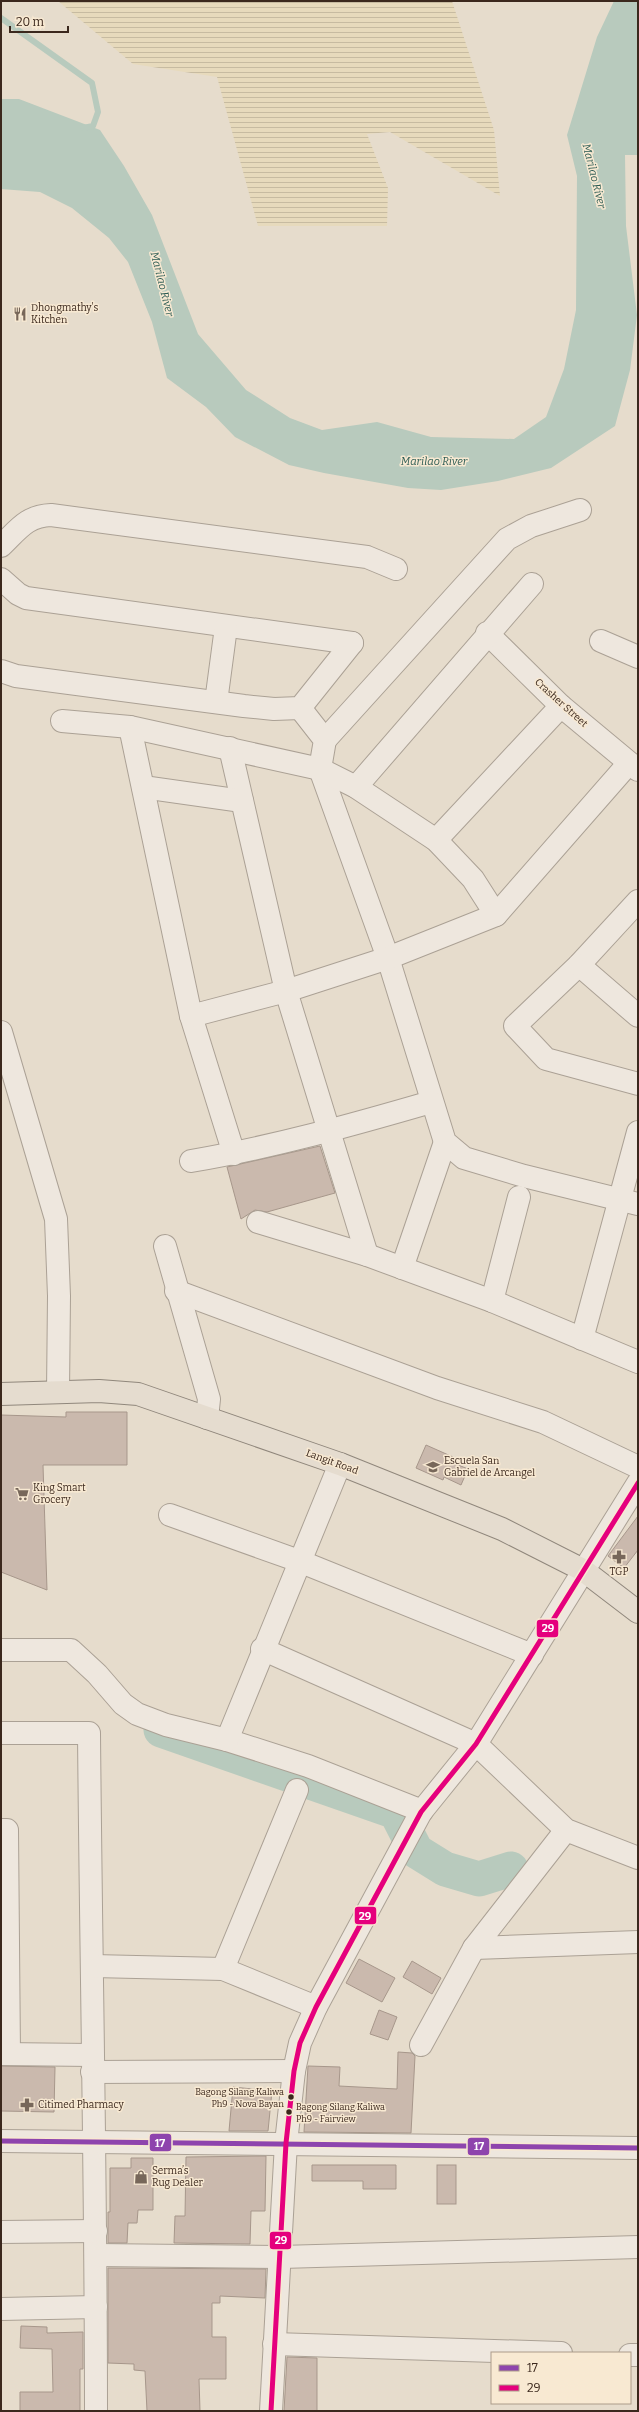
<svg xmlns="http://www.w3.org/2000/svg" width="639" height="2412" font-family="Bitter,serif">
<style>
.farmland{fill:url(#farmland-rules)}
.water{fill:#b8cabd}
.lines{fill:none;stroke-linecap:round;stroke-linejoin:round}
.stream{stroke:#b8cabd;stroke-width:6}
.river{stroke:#b8cabd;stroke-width:35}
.building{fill:#cab9ad;stroke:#a7978b}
.minor-casing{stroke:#aba195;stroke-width:24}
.major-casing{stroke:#90877c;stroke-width:24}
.minor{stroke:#eee7de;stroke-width:22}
.major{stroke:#e5dccf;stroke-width:22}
.bus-1-casing{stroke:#f8e9d2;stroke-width:8}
.bus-2-casing{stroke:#f8e9d2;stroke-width:8}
.bus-1{stroke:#8e44ad;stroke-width:5}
.bus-2{stroke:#e5007d;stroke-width:5}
.bus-dot{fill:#3b281d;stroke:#f8e9d2;stroke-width:1.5}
.labels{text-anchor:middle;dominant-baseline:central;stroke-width:3;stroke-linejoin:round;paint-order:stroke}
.bus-label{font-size:9px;fill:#3b281d;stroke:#f8e9d2;text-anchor:end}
.poi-label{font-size:10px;fill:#3b281d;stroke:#f8e9d2;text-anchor:start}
.street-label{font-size:10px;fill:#3b281d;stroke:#f8e9d2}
.water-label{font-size:11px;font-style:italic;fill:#2b5b53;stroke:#f8e9d2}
.line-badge{stroke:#f8e9d2;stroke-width:1.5}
.badge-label{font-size:11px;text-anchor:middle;font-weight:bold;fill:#fff}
</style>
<defs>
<pattern id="farmland-rules" width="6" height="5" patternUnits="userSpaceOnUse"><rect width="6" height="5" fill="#e7dabc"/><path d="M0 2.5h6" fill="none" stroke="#c7bba1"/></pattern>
</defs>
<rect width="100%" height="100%" fill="#e6dccc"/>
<path class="farmland" d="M58 1H452L494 130 500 196 390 132 367 134 388 188 387 226H258L217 77 133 64Z"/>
<path class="water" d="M614 1H638V155H625L626 226 637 315 630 370 615 426 551 468 498 481 441 490 408 488 324 473 289 465 235 437 206 407 167 378 152 322 128 262 109 238 72 208 40 192 1 189V99H19L100 130 124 166 152 215 198 334 246 390 290 418 322 430 377 422 431 437 514 439 546 417 564 369 576 310 577 176 567 135 597 37Z"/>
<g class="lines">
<path class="stream" d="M1 18 92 83 98 112 93 126 83 128"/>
<path class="river" d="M161 1730 396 1812 416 1851 445 1869 479 1879 511 1869"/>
</g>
<g class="building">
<path d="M320 1146 335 1193 267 1212 255 1210 241 1219 227 1167Z"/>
<path d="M66 1412H127V1465H43L47 1590 1 1572V1415L66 1417Z"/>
<path d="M426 1445 453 1457 451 1462 468 1469 461 1485 444 1477 443 1480 416 1468Z"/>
<path d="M638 1516V1550L624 1568 608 1556Z"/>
<path d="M359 1959 395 1978 382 2002 346 1983Z"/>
<path d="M412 1961 441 1978 432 1994 403 1977Z"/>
<path d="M379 2010 397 2017 388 2040 370 2034Z"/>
<path d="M398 2052 412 2053 415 2056 411 2133 304 2132 308 2066 340 2067 339 2086 397 2089Z"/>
<path d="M1 2066 55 2067 54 2112 1 2111Z"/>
<path d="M233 2087 272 2091 268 2131H229Z"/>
<path d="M266 2156 265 2211H251L250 2244 174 2243 175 2216H185L186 2157Z"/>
<path d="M131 2158H153V2210H138L137 2223H128L127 2243H108V2212H110V2168H131Z"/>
<path d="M312 2165H396V2189H363V2181H312Z"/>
<rect x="437" y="2165" width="19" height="39"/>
<path d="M108 2268 266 2269 265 2298 220 2296V2303H212V2337H226V2379H199L200 2411H147L145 2371 134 2370V2364L108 2363Z"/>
<path d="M21 2326 47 2327V2333L83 2332V2369H80V2411H20V2392H53L52 2349 20 2348Z"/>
<path d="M287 2357 317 2358V2411H284Z"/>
</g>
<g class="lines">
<g class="minor-casing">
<g id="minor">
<path d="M1 546C18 530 26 516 51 515L367 557 396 569"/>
<path d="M1 579 18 594 26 598 352 643"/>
<path d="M487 633 561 706 638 770"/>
<path d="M601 641 638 657"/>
<path d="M1 671 16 676 244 706 274 709 300 708 352 643"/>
<path d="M216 702 226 627"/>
<path d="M300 708 325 740 320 769 388 958 445 1142 464 1158 524 1176 638 1204"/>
<path d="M62 721 130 727 320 769 356 787 436 840 473 879 496 915"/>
<path d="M130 727 191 1016 234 1154"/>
<path d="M325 740 507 539 531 526 580 510"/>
<path d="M230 748 286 991 367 1255"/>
<path d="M143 787 242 801"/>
<path d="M356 787 532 584"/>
<path d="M436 840 561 706"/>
<path d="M638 901 579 965 515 1026 546 1059 638 1084"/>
<path d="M579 965 638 1016"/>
<path d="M191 1016 286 991 388 958 496 915 629 763"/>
<path d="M1 1032 56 1219 59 1296 58 1392"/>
<path d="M191 1161C273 1147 352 1125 431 1102"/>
<path d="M258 1222 367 1255 492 1301 638 1362"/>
<path d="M165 1246 209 1399 207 1418"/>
<path d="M402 1268 445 1142"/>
<path d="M176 1291 437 1388 543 1422 638 1467"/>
<path d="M492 1301 519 1197"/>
<path d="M582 1339 638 1132"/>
<path d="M170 1515 299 1561 532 1655"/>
<path d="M262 1649 476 1744 566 1830 638 1858"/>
<path d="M1 1650H71L97 1674 123 1704 137 1714 166 1725 227 1740 308 1766 422 1811"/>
<path d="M1 1733H89C91 1959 96 2185 96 2411"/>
<path d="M227 1740 340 1464"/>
<path d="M1 1830H7L9 2054"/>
<path d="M474 1948 638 1942"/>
<path d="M93 1966 223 1969 316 2007"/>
<path d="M223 1969 297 1790"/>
<path d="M421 2045 474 1948 566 1830"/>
<path d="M1 2054 92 2055"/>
<path d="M92 2072 294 2071"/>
<path d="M1 2141 638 2148"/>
<path d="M1 2232 96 2231"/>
<path d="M96 2255 281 2257 638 2247"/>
<path d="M1 2309 96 2307"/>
<path d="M274 2344 561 2353"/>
<path d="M630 2355H638"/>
<path d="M271 2411 286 2143 294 2071 300 2043 316 2007 421 1812 476 1744 638 1483"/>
</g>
</g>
<g class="major-casing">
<path id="major" d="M1 1394 99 1391 138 1394 340 1464 502 1529 583 1570 638 1612"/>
</g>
<use href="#minor" class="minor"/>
<use href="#major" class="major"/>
<g class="bus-1-casing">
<path id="bus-1" d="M1 2141 638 2148"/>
</g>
<g class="bus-2-casing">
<path id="bus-2" d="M271 2411 286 2143 294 2071 300 2043 316 2007 421 1812 476 1744 638 1483"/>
</g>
<use href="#bus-1" class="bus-1"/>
<use href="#bus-2" class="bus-2"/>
</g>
<defs>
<g id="restaurant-bare" transform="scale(1.08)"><path d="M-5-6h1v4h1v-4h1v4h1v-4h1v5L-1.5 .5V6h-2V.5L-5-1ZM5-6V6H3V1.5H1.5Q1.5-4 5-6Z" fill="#77675a" stroke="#f8e9d2" stroke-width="2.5" paint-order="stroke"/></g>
<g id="school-bare" transform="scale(1.08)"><path d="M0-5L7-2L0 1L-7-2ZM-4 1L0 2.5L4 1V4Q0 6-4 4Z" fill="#77675a" stroke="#f8e9d2" stroke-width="2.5" paint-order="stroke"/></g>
<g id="supermarket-bare" transform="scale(1.08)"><path d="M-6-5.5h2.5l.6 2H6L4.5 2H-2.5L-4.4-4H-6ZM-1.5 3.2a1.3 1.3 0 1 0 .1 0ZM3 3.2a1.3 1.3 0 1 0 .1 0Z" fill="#77675a" stroke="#f8e9d2" stroke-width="2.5" paint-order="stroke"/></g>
<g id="pharmacy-bare" transform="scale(1.08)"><path d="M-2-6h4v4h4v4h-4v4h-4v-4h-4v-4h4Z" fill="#77675a" stroke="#f8e9d2" stroke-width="2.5" paint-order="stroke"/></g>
<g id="shop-bare" transform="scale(1.08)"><path d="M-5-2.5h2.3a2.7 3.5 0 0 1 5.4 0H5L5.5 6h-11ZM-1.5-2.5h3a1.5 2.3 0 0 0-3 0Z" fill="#77675a" stroke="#f8e9d2" stroke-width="2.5" paint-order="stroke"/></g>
</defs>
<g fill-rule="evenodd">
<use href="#restaurant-bare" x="20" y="314"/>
<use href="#school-bare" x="433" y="1467"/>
<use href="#supermarket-bare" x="22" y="1494"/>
<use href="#pharmacy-bare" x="619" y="1557"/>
<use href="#pharmacy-bare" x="27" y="2105"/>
<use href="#shop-bare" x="141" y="2177"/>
</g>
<g class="bus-dot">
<circle cx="291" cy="2097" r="3.5"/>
<circle cx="289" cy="2112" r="3.5"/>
</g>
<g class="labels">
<g class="bus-label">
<text x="284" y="2092">Bagong Silang Kaliwa<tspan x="284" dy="12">Ph9 - Nova Bayan</tspan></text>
<text x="296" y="2107" text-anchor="start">Bagong Silang Kaliwa<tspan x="296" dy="12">Ph9 - Fairview</tspan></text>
</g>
<g class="poi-label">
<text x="31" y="308">Dhongmathy's<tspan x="31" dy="12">Kitchen</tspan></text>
<text x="444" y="1461">Escuela San<tspan x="444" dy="12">Gabriel de Arcangel</tspan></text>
<text x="33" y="1488">King Smart<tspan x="33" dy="12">Grocery</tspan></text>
<text x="619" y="1572" text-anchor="middle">TGP</text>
<text x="38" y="2105">Citimed Pharmacy</text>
<text x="152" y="2171">Serma’s<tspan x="152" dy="12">Rug Dealer</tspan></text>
</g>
<g class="street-label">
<text transform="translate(561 703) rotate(42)">Crasher Street</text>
<text transform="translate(332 1462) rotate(20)">Langit Road</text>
</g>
<g class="water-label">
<text transform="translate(594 176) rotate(76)">Marilao River</text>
<text transform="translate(162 284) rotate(76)">Marilao River</text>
<text x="434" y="461">Marilao River</text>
</g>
</g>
<g class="line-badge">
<rect x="536" y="1619" width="23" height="19" rx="4" fill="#e5007d"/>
<rect x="354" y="1906" width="23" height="19" rx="4" fill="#e5007d"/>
<rect x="149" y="2133" width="23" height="19" rx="4" fill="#8e44ad"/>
<rect x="467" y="2137" width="23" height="19" rx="4" fill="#8e44ad"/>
<rect x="269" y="2231" width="23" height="19" rx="4" fill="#e5007d"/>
</g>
<g class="badge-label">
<text x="548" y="1632">29</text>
<text x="365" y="1920">29</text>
<text x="160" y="2147">17</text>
<text x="479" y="2150">17</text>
<text x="281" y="2244">29</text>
</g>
<rect width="639" height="2412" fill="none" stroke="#3b281d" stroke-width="4"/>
<rect x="491" y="2352" width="140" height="52" fill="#f8e9d2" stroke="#ac9c8a"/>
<rect x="499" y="2365" width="20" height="6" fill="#8e44ad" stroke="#ac9c8a"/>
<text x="527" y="2372" font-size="12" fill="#3b281d">17</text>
<rect x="499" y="2385" width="20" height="6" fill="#e5007d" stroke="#ac9c8a"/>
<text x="527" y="2392" font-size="12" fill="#3b281d">29</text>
<path d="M10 26v6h58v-6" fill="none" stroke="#3b281d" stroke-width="2"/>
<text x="16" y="26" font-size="12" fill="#3b281d" stroke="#f8e9d2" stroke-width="3" paint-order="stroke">20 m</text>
</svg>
